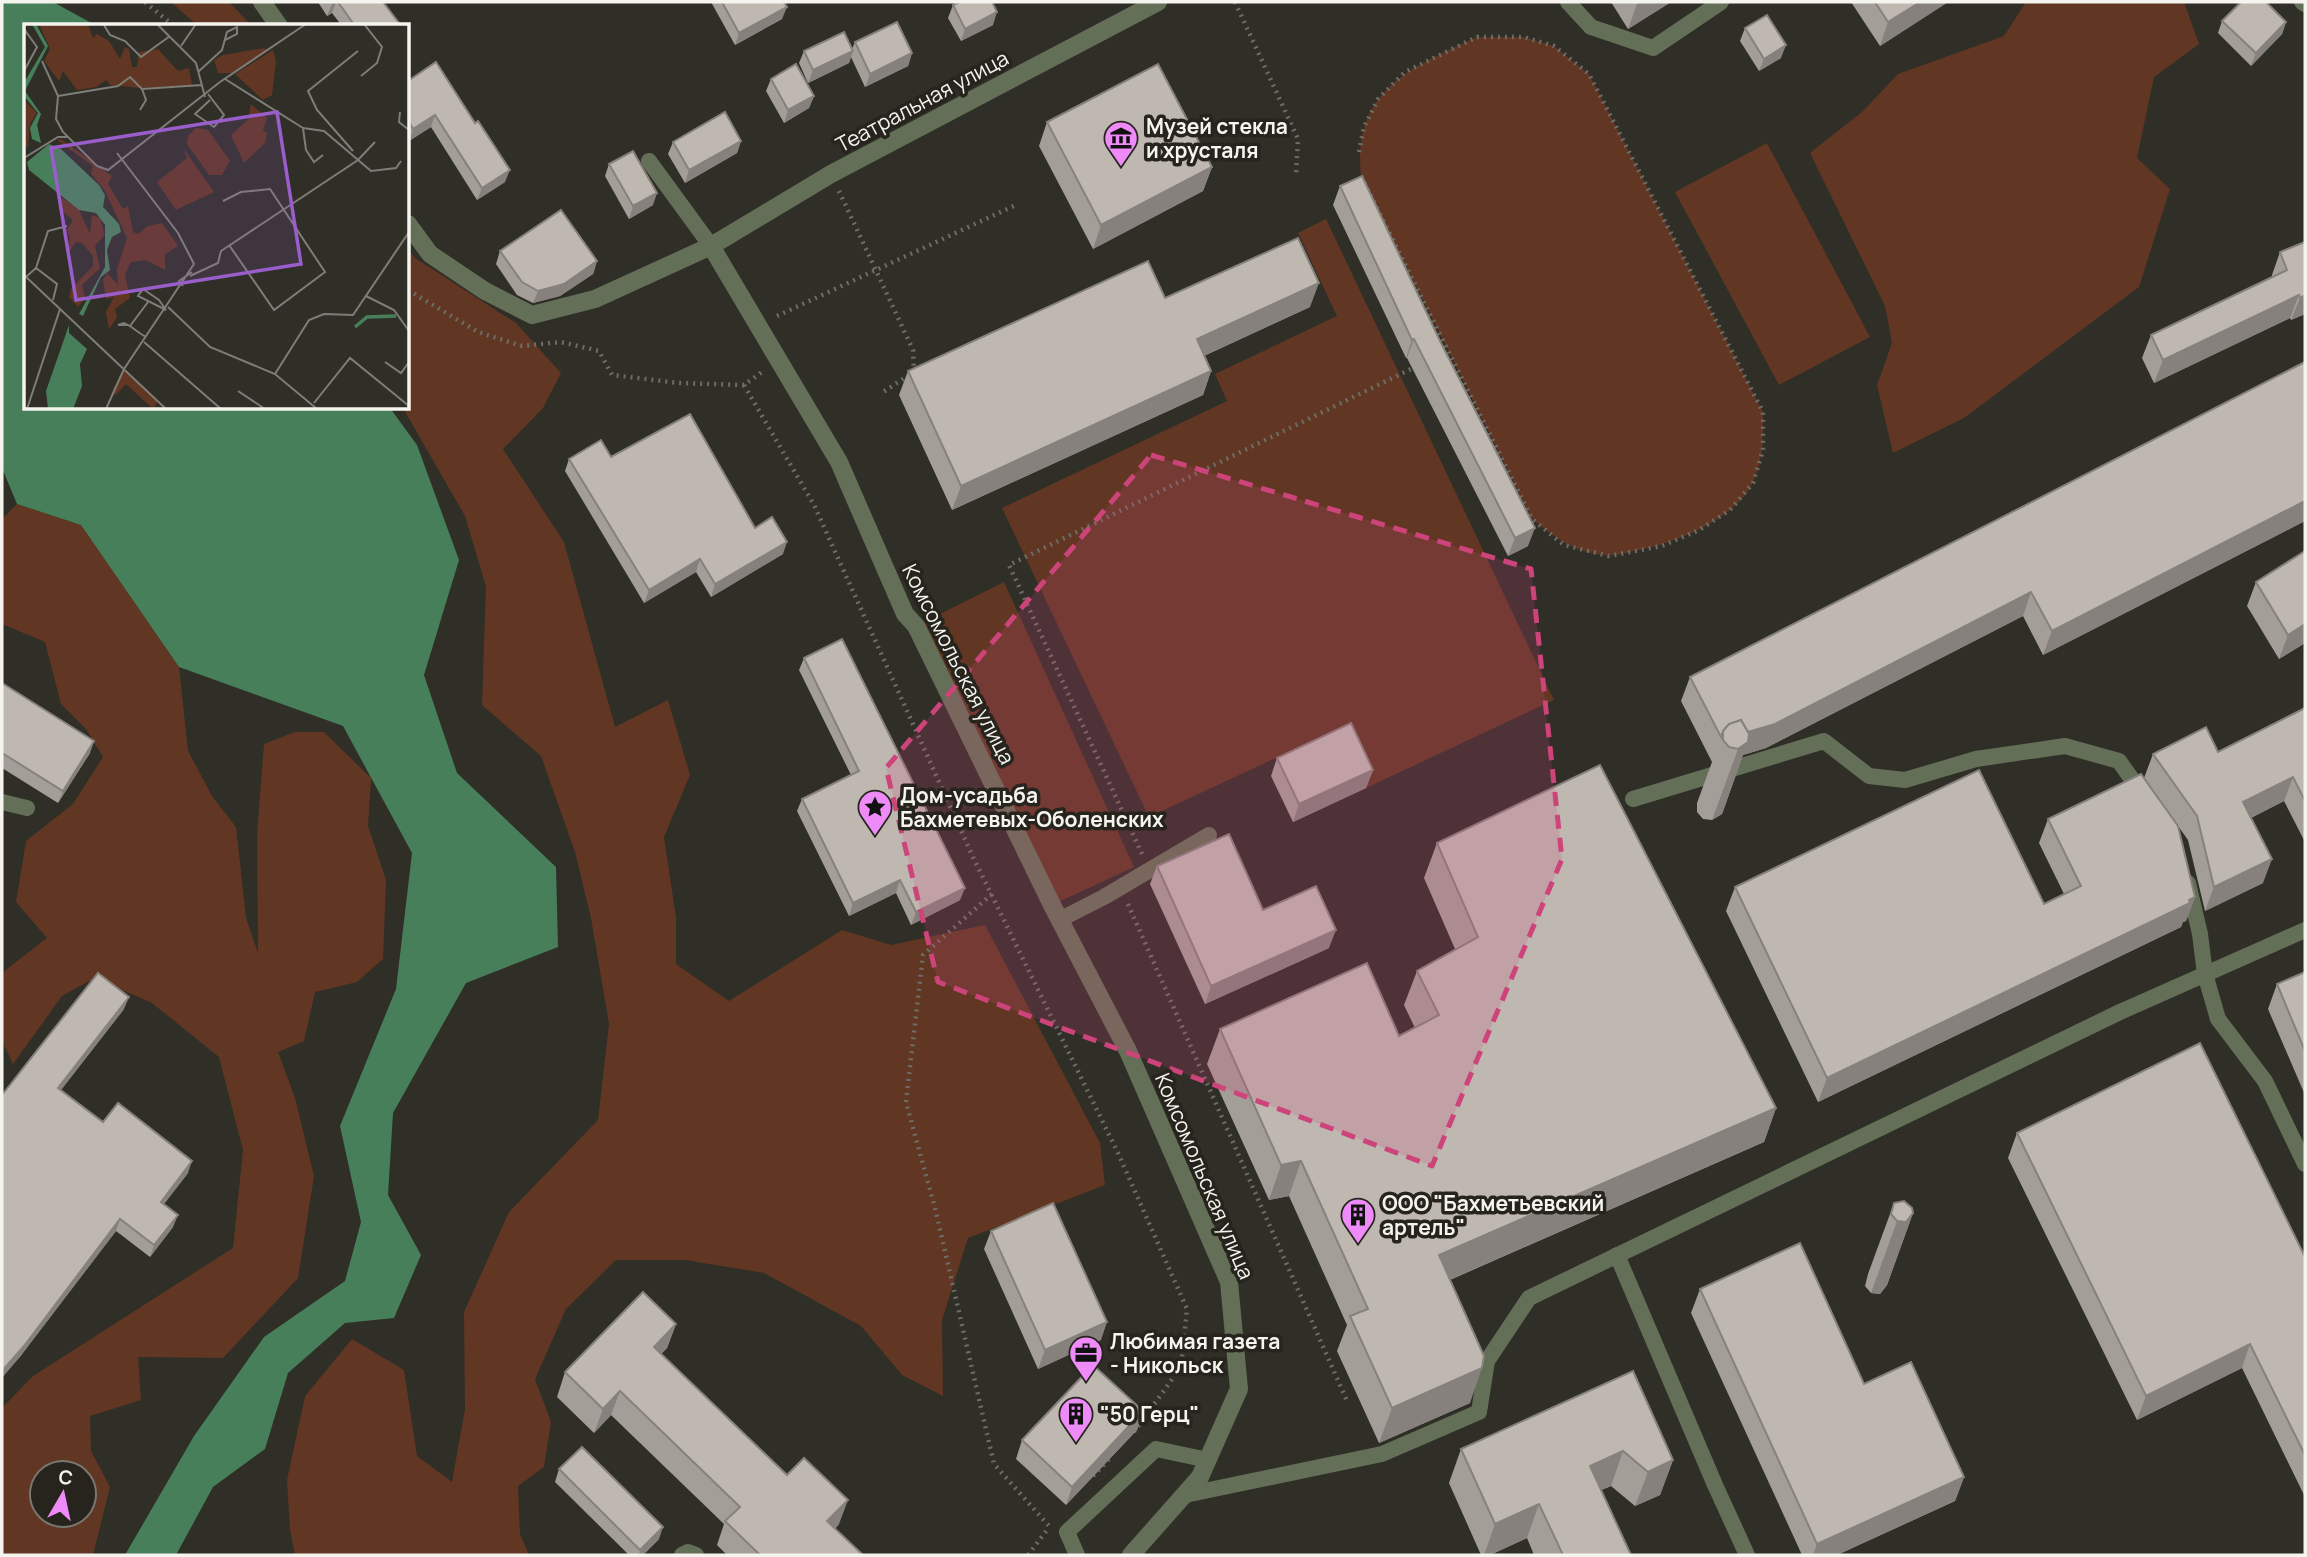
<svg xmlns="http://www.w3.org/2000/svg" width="2307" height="1557" font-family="Manrope,sans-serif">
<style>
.green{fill:#613723;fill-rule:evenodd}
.water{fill:#477f5a}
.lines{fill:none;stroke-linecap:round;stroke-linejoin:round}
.path{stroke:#6d6c66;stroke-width:4.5;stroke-dasharray:2 5;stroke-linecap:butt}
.service{stroke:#646f57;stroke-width:16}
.minor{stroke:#646f57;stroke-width:18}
.wall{fill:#a49e98}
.shaded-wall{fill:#86817c}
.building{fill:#bfb8b1;stroke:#86817c;stroke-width:2}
.marked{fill:#cc4479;fill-opacity:0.2;stroke:#cc4479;stroke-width:5;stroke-dasharray:14 9;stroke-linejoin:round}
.labels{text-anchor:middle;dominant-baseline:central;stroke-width:7;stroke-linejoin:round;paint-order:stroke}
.street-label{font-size:21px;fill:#f5f4ef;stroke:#26241d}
.poi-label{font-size:21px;font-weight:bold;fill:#f5f4ef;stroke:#26241d;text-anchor:start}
.inset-river{fill:none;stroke:#477f5a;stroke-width:3.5}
.inset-road{fill:none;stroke:#7e7d77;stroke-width:2}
.view{fill:#9a5ecb;fill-opacity:0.15;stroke:#9a5ecb;stroke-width:3.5}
.inset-edge{fill:none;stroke:#f5f4ef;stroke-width:3.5}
</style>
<rect width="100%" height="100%" fill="#2f2e27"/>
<g class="green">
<path d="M171 2H229L252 26H198Z"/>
<path d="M2026 2H2184L2199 44 2154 77 2137 158 2170 189 2139 287 1964 418 1893 453 1877 385 1892 343 1885 306 1810 153 1863 111 1898 74 2004 36Z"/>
<path d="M1477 37H1524L1554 46 1589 74 1763 412C1763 437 1764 456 1754 480 1737 520 1673 544 1634 551 1625 553 1615 556 1607 555 1574 553 1557 539 1532 519L1361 176C1352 90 1411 67 1477 37Z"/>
<path d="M1767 143 1870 337 1779 385 1675 192Z"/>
<path d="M1326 219 1554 700 1366 788 1338 729 1149 817 1002 508 1227 401 1215 374 1337 316 1298 233Z"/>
<path d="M408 249 415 258 516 323 561 373 543 408 503 449 564 542 615 727 668 700 690 775 664 837 676 918V964L729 1001 842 930 891 945 985 925 1100 1143 1105 1185 968 1238 942 1320 943 1396 902 1375 861 1326 764 1273 685 1260H616L566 1309 535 1379 551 1422 544 1467 518 1486 520 1534 529 1555H295L290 1530 287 1480 305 1396 352 1339 404 1370 417 1456 452 1482 465 1409 464 1312 509 1212 598 1120 609 1024 591 918 575 852 541 756 482 705 486 587 465 516 403 408H408Z"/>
<path d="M17 504 81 525 179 667 188 751 212 796 236 827 246 918 258 953 257 835 264 744 295 732H324L371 778 368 826 386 880 383 959 357 982 315 992 304 1041 278 1052 295 1098 314 1176 298 1278 223 1358 138 1357 141 1400 90 1416 91 1451 110 1487 93 1555H2V1408L33 1376 233 1248 243 1150 219 1057 152 1003 95 978 62 996 13 1064 2 1041 3 972 47 938 16 902 26 841 73 804 103 757 86 729 61 704 45 642 2 624V519ZM42 1473H84V1515H42Z"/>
<path d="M1004 582 1134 867 1052 905 916 626Z"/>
</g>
<path class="water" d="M2 2H53L97 26H26V408H390L417 445 459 560 424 675 457 773 556 867 558 947 466 983 393 1113 388 1195 421 1255 394 1318 345 1323 288 1373 265 1449 213 1487 176 1555H125L194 1436 264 1337 345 1281 361 1222 340 1126 396 989 412 853 343 726 179 667 81 525 17 504 2 468Z"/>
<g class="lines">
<g class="path">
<path d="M145 2 174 26"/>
<path d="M1235 2 1298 139 1296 175"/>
<path d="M1359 152 1364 127 1378 99 1405 72 1477 37H1524L1554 46 1589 74 1763 412V450L1753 483 1730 510 1699 530 1662 546 1609 556 1564 545 1532 519 1361 176"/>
<path d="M839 191 913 350 914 372 880 394"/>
<path d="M408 290 478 332 522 346 561 342 599 351 612 375 679 383 744 385 762 372"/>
<path d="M777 316 1018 204"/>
<path d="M744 385 814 505 973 857 1118 1153 1187 1309 1181 1367 1134 1432"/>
<path d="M1142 854 1009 565 1417 366"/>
<path d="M992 894 923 955 906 1102 935 1208 994 1464 1049 1526"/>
<path d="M1128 904 1347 1401"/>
<path d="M1093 1476 1111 1457"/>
<path d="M1028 1555 1047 1530"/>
</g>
<g class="service">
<path d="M1568 2 1591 27 1653 48 1721 2"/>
<path d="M2302 2 2305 4"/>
<path d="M649 161 711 246"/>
<path d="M1633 799 1824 741 1869 776 1905 780 1976 759 2065 746 2119 761 2144 796"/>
<path d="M2 802 27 808"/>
<path d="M2188 883 2200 934 2205 974 2218 1019 2265 1081 2305 1164"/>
<path d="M1059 920 1104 897 1209 835"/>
<path d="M1617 1255 1715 1485 1747 1555"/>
<path d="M1185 1495 1382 1454 1479 1412 1487 1361 1529 1298 2120 1012 2305 930"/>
<path d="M682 1555 688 1552 696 1555"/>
<path d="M1077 1555 1067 1532 1156 1449 1208 1460"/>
</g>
<g class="minor">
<path d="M262 2 279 26"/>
<path d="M408 224 430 254 485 291 532 315 595 299 711 246 831 174 1158 2"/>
<path d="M711 246 839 462 905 614 916 626 1052 905 1128 1051 1229 1282 1239 1389 1200 1477 1131 1555"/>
</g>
</g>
<g class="wall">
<path d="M318 2H383L398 26H342L332 13 327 16Z"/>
<path d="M711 2H784L782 19 735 45Z"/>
<path d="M1611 2H1671L1628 29Z"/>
<path d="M1851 2H1948L1880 46Z"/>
<path d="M953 5 993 25 961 41 948 18Z"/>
<path d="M2222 21 2286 22 2282 34 2251 66 2218 33Z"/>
<path d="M1745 28 1781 58 1759 71 1740 41Z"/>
<path d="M855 42 912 53 908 66 865 87 851 57 849 63 808 83 799 63 804 51 852 49Z"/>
<path d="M771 79 814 96 809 108 784 123 766 91Z"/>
<path d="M408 81 505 182 477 200 431 127 409 141 408 139Z"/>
<path d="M1047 122 1212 167 1203 191 1093 249 1039 146Z"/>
<path d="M741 141 737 153 685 183 668 154 673 142Z"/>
<path d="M609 164 653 205 629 219 605 176Z"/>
<path d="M1340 186 1440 341 1528 546 1508 556 1407 358H1406L1333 205Z"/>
<path d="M2305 242V314L2291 320 2290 318 2154 383 2142 358 2151 335 2272 277V275L2280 252Z"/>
<path d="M500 251 597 261 593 274 560 296 533 303 517 295 496 264Z"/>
<path d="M1165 298 1310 307 1204 356 1211 371 1203 395 952 510 899 395 908 371Z"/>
<path d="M2305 362V521L2043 655 2023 616 1766 748 1743 755 1722 814 1712 820 1703 819 1697 812V803L1712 762 1681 701 1690 677Z"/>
<path d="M611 457 783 554 711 597 696 572 644 603 565 471 569 459Z"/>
<path d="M2256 582 2305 643 2279 659 2247 606Z"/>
<path d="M804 658 960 900 911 925 896 893 849 916 797 811 802 799 851 775 799 670Z"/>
<path d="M2 683 90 753 58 803 2 768Z"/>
<path d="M2305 708V842L2284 801 2251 818 2263 883 2205 911 2188 840 2178 826 2195 897 2186 921 2183 922 2181 927 1818 1102 1726 911 1735 887 2044 904 2064 894 2039 843 2048 819 2144 778 2153 754 2218 752Z"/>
<path d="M1277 758 1373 770 1366 788 1293 822 1271 776Z"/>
<path d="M1437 843 1776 1108 1764 1142 1450 1280 1470 1403 1379 1443 1337 1351 1347 1325 1289 1196 1269 1200 1207 1064 1220 1029 1399 1036 1415 1028 1404 1005 1417 971 1455 949 1424 878Z"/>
<path d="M1157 866 1263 910 1329 948 1205 1004 1150 884Z"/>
<path d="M2305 972V1095L2268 1009 2277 984Z"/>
<path d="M124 1009 61 1090 103 1122 188 1173 164 1204 173 1227 150 1257 116 1231 19 1358 2 1095Z"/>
<path d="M2017 1133 2305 1257V1497L2242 1368 2137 1420 2008 1158Z"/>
<path d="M1894 1203 1913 1213 1887 1285 1880 1294 1871 1293 1865 1286 1868 1274Z"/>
<path d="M991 1231 1101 1340 1038 1369 984 1249Z"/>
<path d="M1700 1289 1864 1384 1964 1477 1955 1501 1837 1555H1802L1691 1313Z"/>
<path d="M676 1324 667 1348 661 1354 839 1524 835 1529 863 1555H727L717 1545 724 1524 611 1415 594 1433 557 1397 565 1372Z"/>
<path d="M1633 1371 1673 1460 1660 1495 1635 1506 1611 1486 1601 1490 1631 1555H1534L1527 1538 1490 1555H1481L1449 1483 1461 1449Z"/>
<path d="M1143 1411 1137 1430 1066 1505 1016 1459 1022 1440Z"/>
<path d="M559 1469 659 1539 643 1555H629L555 1482Z"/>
</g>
<g class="shaded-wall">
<path d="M335 2H336L332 13 327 16 332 4Z"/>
<path d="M1642 2H1671L1628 29 1637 4Z"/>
<path d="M1920 2H1948L1880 46 1888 22Z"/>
<path d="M787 7 782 19 735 45 739 33Z"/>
<path d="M997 12 993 25 961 41 965 29Z"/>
<path d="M2286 22 2282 34 2251 66 2256 53Z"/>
<path d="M1786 45 1781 58 1759 71 1764 59Z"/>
<path d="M853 51 849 63 808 83 813 70Z"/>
<path d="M912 53 908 66 865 87 870 74Z"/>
<path d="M814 96 809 108 784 123 788 110Z"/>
<path d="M435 115 431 127 409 141 413 129Z"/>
<path d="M741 141 737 153 685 183 689 170Z"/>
<path d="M1212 167 1203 191 1093 249 1101 225Z"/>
<path d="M510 170 505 182 477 200 482 188Z"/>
<path d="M657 193 653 205 629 219 633 206Z"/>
<path d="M597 261 593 274 560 296 533 303 538 291Z"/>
<path d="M1319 283 1310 307 1188 363 1197 339Z"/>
<path d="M2299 295 2290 318 2154 383 2163 360Z"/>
<path d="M2305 295V314L2291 320 2300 298Z"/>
<path d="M1414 339 1407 358H1406L1412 340Z"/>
<path d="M1211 371 1203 395 952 510 961 486Z"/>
<path d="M2305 501V521L2043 655 2052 631Z"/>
<path d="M1535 528 1528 546 1508 556 1515 538Z"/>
<path d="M787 542 783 554 711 597 715 584Z"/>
<path d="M700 559 696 572 644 603 649 590Z"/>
<path d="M2031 592 2023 616 1766 748 1743 755 1722 814 1712 820 1738 749 1723 740Z"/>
<path d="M2305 624V643L2279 659 2288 635Z"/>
<path d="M94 741 90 753 58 803 63 791Z"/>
<path d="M1373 770 1366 788 1293 822 1299 804Z"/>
<path d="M2293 777 2284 801 2234 826 2243 802Z"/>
<path d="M2272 859 2263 883 2205 911 2214 887Z"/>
<path d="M900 880 896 893 849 916 853 903Z"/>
<path d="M965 888 960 900 911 925 916 912Z"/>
<path d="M2195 897 2186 921 2183 922 2181 927 1818 1102 1827 1078Z"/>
<path d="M1336 930 1329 948 1205 1004 1211 986Z"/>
<path d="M129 997 124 1009 53 1100 58 1088Z"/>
<path d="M1776 1108 1764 1142 1426 1290 1439 1255Z"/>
<path d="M192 1161 188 1173 156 1214 161 1202Z"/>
<path d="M1301 1161 1289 1196 1269 1200 1281 1165Z"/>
<path d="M1913 1213 1887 1285 1880 1294 1871 1293 1897 1221Z"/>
<path d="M178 1215 173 1227 150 1257 154 1245Z"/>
<path d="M120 1219 116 1231 19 1358 2 1378V1371Z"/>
<path d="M1107 1322 1101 1340 1038 1369 1045 1350Z"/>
<path d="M676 1324 667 1348 645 1371 654 1347Z"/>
<path d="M2250 1344 2242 1368 2137 1420 2146 1396Z"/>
<path d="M1482 1368 1470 1403 1379 1443 1392 1408Z"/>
<path d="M620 1391 611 1415 594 1433 603 1409Z"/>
<path d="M1143 1411 1137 1430 1066 1505 1072 1487Z"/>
<path d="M1623 1451 1611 1486 1577 1501 1590 1466Z"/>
<path d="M1673 1460 1660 1495 1635 1506 1648 1472Z"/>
<path d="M1964 1477 1955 1501 1837 1555H1813L1817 1544Z"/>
<path d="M848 1500 839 1524 819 1545 827 1521Z"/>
<path d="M1539 1504 1527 1538 1490 1555H1484L1495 1524Z"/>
<path d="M663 1527 659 1539 643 1555H639L640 1550Z"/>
</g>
<g class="building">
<path d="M338 2H383L399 23 395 26H355Z"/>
<path d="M722 2H784L787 7 739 33Z"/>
<path d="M960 2H992L997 12 965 29 953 5Z"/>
<path d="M1875 2H1920L1888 22Z"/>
<path d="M2241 2H2266L2286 22 2256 53 2222 21Z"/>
<path d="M1767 15 1786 45 1764 59 1745 28Z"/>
<path d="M897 22 912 53 870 74 855 42Z"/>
<path d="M844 32 853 51 813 70 804 51Z"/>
<path d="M436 62 475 123 478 121 510 170 482 188 435 115 413 129 408 120V81Z"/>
<path d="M796 64 814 96 788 110 771 79Z"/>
<path d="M1158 64 1212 167 1101 225 1047 122Z"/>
<path d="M725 112 741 141 689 170 673 142Z"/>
<path d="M633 151 657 193 633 206 609 164Z"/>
<path d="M1362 176 1440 341 1535 528 1515 538 1414 339 1412 340 1340 186Z"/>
<path d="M561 210 597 261 564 284 538 291 522 282 500 251Z"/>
<path d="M1298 238 1319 283 1197 339 1211 371 961 486 908 371 1148 261 1165 298Z"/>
<path d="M2305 242V295L2300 298 2299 295 2163 360 2151 335 2287 270 2280 252Z"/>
<path d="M2305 362V501L2052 631 2031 592 1775 724 1748 732 1741 720 1729 724 1723 731 1721 737 1690 677Z"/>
<path d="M690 414 755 528 772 517 787 542 715 584 700 559 649 590 569 459 601 440 611 457Z"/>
<path d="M2305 551V624L2288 635 2256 582Z"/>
<path d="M842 639 965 888 916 912 900 880 853 903 802 799 859 771 804 658Z"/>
<path d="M2 683 94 741 63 791 2 753Z"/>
<path d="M2305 708V801L2293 777 2243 802 2272 859 2214 887 2197 816 2153 754 2206 727 2218 752Z"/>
<path d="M1741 720 1749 734 1748 742 1738 749 1729 747 1723 740V731L1729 724Z"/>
<path d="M1351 723 1373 770 1299 804 1277 758Z"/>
<path d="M1600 765 1776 1108 1439 1255 1484 1356 1482 1368 1392 1408 1350 1316 1368 1309 1301 1161 1281 1165 1220 1029 1367 963 1399 1036 1439 1015 1417 971 1478 937 1437 843Z"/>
<path d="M1979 770 2044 904 2081 886 2048 819 2141 774 2178 826 2195 897 2189 900 2190 903 1827 1078 1735 887Z"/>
<path d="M1229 834 1263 910 1316 886 1336 930 1211 986 1157 866Z"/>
<path d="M2305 972V1051L2277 984Z"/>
<path d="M98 973 129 997 58 1088 103 1122 118 1103 192 1161 161 1202 178 1215 154 1245 120 1219 24 1346 2 1371V1095Z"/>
<path d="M2200 1043 2305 1257V1455L2250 1344 2146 1396 2017 1133Z"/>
<path d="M1904 1201 1912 1208 1913 1213 1906 1222 1897 1221 1891 1214 1894 1203Z"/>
<path d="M1053 1203 1107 1322 1045 1350 991 1231Z"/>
<path d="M1800 1243 1864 1384 1911 1362 1964 1477 1817 1544 1700 1289Z"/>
<path d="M643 1292 676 1324 654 1347 787 1475 804 1458 848 1500 827 1521 863 1555H760L725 1521 740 1507 620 1391 603 1409 565 1372Z"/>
<path d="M1093 1365 1143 1411 1072 1487 1022 1440Z"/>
<path d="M1633 1371 1673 1460 1648 1472 1623 1451 1590 1466 1631 1555H1563L1539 1504 1495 1524 1461 1449Z"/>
<path d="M582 1447 663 1527 640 1550 559 1469Z"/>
</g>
<path class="marked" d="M1151 455 1531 569 1562 859 1432 1166 938 982 886 768Z"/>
<defs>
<g id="museum-pin" transform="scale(1.75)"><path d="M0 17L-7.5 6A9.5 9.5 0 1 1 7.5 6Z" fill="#ee8bf8" stroke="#26241d"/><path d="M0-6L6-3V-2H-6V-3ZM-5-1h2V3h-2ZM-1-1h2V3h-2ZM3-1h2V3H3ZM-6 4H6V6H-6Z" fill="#111"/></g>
<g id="sight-pin" transform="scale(1.75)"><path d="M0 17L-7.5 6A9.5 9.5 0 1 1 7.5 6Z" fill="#ee8bf8" stroke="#26241d"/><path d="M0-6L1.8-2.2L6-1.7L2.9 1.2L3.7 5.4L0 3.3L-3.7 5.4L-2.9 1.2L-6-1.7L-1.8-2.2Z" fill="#111"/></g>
<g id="building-pin" transform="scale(1.75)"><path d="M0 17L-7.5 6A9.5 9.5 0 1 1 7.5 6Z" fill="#ee8bf8" stroke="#26241d"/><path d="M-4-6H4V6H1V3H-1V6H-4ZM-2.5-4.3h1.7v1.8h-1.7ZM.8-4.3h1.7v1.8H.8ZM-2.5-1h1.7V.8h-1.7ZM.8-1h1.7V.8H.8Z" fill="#111"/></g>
<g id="office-pin" transform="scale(1.75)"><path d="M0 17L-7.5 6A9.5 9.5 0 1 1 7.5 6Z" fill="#ee8bf8" stroke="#26241d"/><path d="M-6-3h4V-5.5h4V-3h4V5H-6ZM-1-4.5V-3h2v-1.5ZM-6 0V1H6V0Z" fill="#111"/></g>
</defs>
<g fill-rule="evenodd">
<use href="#museum-pin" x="1121" y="138"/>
<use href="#sight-pin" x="875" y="807"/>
<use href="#building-pin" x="1358" y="1215"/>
<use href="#office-pin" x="1086" y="1353"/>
<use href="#building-pin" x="1076" y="1414"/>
</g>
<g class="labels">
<g class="street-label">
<text transform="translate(922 101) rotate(-28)">Театральная улица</text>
<text transform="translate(959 664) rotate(63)">Комсомольская улица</text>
<text transform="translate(1205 1176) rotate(67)">Комсомольская улица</text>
</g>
<g class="poi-label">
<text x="1146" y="126">Музей стекла<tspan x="1146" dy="24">и хрусталя</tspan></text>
<text x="900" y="795">Дом-усадьба<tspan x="900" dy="24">Бахметевых-Оболенских</tspan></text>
<text x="1382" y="1203">ООО "Бахметьевский<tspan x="1382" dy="24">артель"</tspan></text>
<text x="1110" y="1341">Любимая газета<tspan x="1110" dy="24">- Никольск</tspan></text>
<text x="1100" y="1414">"50 Герц"</text>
</g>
</g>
<g transform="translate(24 24)">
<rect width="385" height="385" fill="#2f2e27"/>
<path d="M15 0H64L69 14 73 10 85 17 96 35 101 23 105 25 108 43H113L115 28 134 25 154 47 165 44 168 61 117 64 86 61 82 56 72 63 53 66 39 47 35 57 20 37 26 25ZM240 24 244 27 210 49H194L190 36 199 31ZM249 26 252 37 248 71 239 76 211 50ZM0 76 13 89 6 100 4 124 0 121ZM227 80 243 94 239 106 243 109 241 119 220 139 207 111 224 96ZM172 104 184 106 206 137 198 151H185L163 120 164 112ZM37 115 88 152 84 160 99 185 104 182 109 208 114 210 124 202 138 199 154 222 141 230V246L122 236 107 238 101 250 106 274 91 285 93 294 85 305 82 288 90 273 82 275 79 256 83 249 94 261 93 245 103 214 81 167 67 150 69 142 33 116ZM160 125 190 168 152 186 133 158 163 134ZM37 173 55 186 66 210 68 191 76 194 79 204 80 212 71 222 76 244 58 261 61 274 54 283 45 273 47 265 69 242V232L58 219 52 218 45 228 43 224 46 215 43 206 49 196 34 184ZM100 345 134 377 129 385 102 360 92 371 88 367Z" fill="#613723"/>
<path d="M8 0H12L24 22 1 67 17 90 13 101 17 119 8 115 6 104 14 89 0 72 1 57 21 23ZM25 120 37 125 75 161 81 171 79 183 95 200 97 208 88 213 83 226 86 246 77 253 59 292 55 290 81 243V201L72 189 55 186 5 146 3 138ZM45 301V309L63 325 56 340 58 362 49 385H24L22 367Z" fill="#477f5a"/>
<path class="inset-river" d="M331 303 343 293 372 292"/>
<path class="inset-road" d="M133 0 172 39 181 73M80 1 86 11 101 17 117 33 146 12M0 5 13 23 0 47M157 22 172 0M18 37 34 72 32 95 39 108 73 142 84 146 196 58 282 0M174 48 198 26 203 8 213 3V10L201 16M337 52 353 39 358 23 340 0M201 55 279 104 282 126 290 138 299 131M184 70 200 91 190 103 171 90 186 76M34 72 94 62 106 53 118 65 178 61M116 86 122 76 118 65M376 88 375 98 385 106M279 104 300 107 347 147 372 144 377 137M329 127 293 86 284 67 334 27M0 134 34 113H43M199 177 217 168 246 165 301 248 250 286 205 221M12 244 33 260 29 276M0 251 142 385M166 252 194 239 197 227 334 136 351 118M2 253 12 244 24 207 43 202M159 262 155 257 168 248M119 265 135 276 142 286 114 272ZM342 272 370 286 385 307M144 283 186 323 251 350 293 385M104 301H94L100 299 106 302 117 310 122 313M106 302 124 278M120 318 197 385M361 338 377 349 385 338M251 350 285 296 300 290 329 291 385 208M214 367 241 385M290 379 326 334 385 382M3 385 36 285M82 385 100 345 170 240 154 209 93 129"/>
<path class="view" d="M253 88 277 240 52 276 27 124Z"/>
<rect width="385" height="385" class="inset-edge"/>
</g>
<rect width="2307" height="1557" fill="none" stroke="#f5f4ef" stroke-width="7"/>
<g transform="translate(63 1494) rotate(9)"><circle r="33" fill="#26241d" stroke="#797771" stroke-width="2"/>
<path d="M0-5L12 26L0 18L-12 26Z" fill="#ee8bf8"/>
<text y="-10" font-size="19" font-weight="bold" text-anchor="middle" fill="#f5f4ef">С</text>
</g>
</svg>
